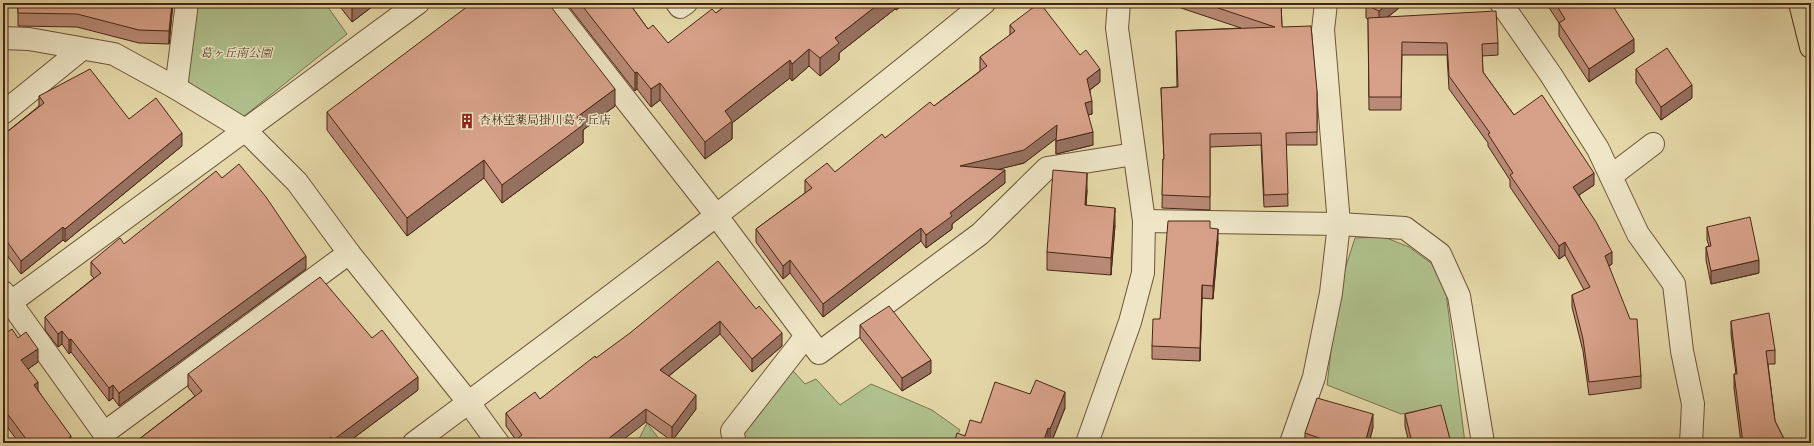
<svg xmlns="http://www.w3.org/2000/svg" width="1814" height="446" font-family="'Old Standard TT','Noto Serif JP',serif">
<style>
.green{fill:#afc08c;stroke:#7c7350}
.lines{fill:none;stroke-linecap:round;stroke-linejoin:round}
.minor-casing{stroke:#6f523a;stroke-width:24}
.highway-casing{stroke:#482615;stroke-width:24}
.minor{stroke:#eee6c6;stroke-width:22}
.highway{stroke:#e5d8a8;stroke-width:22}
.wall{fill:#b98a76;stroke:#482615}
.shaded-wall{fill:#967160;stroke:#482615}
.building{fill:#d7a189;stroke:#482615}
.labels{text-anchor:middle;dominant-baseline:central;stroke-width:3;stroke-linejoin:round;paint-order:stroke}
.park-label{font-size:12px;font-style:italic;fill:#5d452d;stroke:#eee6c6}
.poi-label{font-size:12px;fill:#482615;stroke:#eee6c6;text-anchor:start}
</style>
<rect width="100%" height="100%" fill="#e5d8a8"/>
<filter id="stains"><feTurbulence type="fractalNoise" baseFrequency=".005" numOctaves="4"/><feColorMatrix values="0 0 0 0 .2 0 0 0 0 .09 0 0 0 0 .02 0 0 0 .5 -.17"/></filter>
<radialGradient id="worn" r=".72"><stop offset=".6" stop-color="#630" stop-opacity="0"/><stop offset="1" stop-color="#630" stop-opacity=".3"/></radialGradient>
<g class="green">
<path d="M191 3H325L347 34 243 117 177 82Z"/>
<path d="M1384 237 1409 247 1432 264 1446 293 1465 443H1451L1440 406 1401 414 1327 385 1338 291 1355 238Z"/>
<path d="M785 362 805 384 816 379 840 405 871 384 932 410 960 430 953 443H743L728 427Z"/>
<path d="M647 423 662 443H637Z"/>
</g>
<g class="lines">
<g class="minor-casing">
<g id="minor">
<path d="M550 3 716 215 819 353 980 234 1047 168 1134 154"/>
<path d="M677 3 680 7 686 3"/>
<path d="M1501 3 1551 75 1598 149 1638 234 1674 284 1682 351 1693 404 1691 443"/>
<path d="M3 38 29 39 114 54 176 88 245 130 297 182 349 253 469 403 498 443"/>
<path d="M176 88 187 3"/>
<path d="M3 113 82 49"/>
<path d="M1611 176 1653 144"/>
<path d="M1144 221 1339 224 1405 228 1440 254 1459 296 1483 443"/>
<path d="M3 292 104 433 349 253"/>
<path d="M3 308 418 3"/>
<path d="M414 443C607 300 799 155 984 3"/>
<path d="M735 443 732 431 806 336"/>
<path d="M1087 443 1130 322 1143 273 1144 221 1117 28 1119 3"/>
<path d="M1291 443 1314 377 1331 293 1339 224 1323 30 1326 3"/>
</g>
</g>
<g class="highway-casing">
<path id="highway" d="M1800 3 1811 47"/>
</g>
<use href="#minor" class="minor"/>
<use href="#highway" class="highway"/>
</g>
<g class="wall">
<path d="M18 3H173L169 44 139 43 77 27 18 26Z"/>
<path d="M337 3H377L352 22Z"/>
<path d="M566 3H629L648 29 668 43 716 13 729 3H906L896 10 895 9 839 53V60L820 76 809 66 792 81 790 78 732 123V139L705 159 660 100 651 107 637 89 635 91Z"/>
<path d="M1166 3H1281L1282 27 1317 91V145H1286L1288 206 1264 207 1261 145 1210 147V210L1162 208 1163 159H1164L1161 88 1177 87 1176 31 1241 28Z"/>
<path d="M1366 3H1405L1388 17 1498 43V55L1482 56 1483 72 1514 115 1594 185 1579 195 1612 264 1609 266 1641 376V388L1589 395 1583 351 1572 307V295L1584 290 1565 255 1559 259 1510 187V180L1488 146V143L1449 89 1447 55H1402L1401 110H1369L1368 19 1366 18Z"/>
<path d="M1546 3H1611L1634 52 1589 82 1559 36V23Z"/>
<path d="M1010 25 1100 82 1090 90 1092 114 1088 115 1093 145 1056 154V138L1024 163 998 169 1005 183 952 224V229L926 248 921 241 823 317 790 273 783 279 756 242V229L805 193V180L835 172 885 138 934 106 980 71V57L1010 35Z"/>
<path d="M1636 69 1692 98 1661 120 1636 83Z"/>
<path d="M39 96 129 119 182 146 65 242 63 240 21 274 3 250V135L39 106Z"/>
<path d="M615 106 583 130V143L502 203 484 178 407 236 327 130V112Z"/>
<path d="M222 178 306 269 119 406 113 398 109 401 71 352 69 354 62 344 58 347 45 330V317L94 278 91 275V262L124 244Z"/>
<path d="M1087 190 1086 205 1115 225 1111 275 1047 270V252Z"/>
<path d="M1707 227 1759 273 1711 284 1706 260V247L1709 246 1707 240Z"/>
<path d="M1210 228 1218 242 1213 299 1202 298 1200 361 1152 359V346L1160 319Z"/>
<path d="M756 309 782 346 752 372 720 334 669 376 696 409 672 441 646 422 516 440 506 426V413L540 399 596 358Z"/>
<path d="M1731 321 1775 350V364H1768L1775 421 1786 443H1741L1734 388V374H1736L1731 334Z"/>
<path d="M860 325 931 373 902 391 860 338Z"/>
<path d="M3 335 38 362 28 369 38 390 71 443H19L3 421Z"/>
<path d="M372 338 418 390 347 443H134L195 396 188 387V374Z"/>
<path d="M1065 408 1051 443H954L981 423Z"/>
<path d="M1405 414 1451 443H1409L1405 426Z"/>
<path d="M1373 427 1369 443H1305V433Z"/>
</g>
<g class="shaded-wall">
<path d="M172 3H173L169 44V31Z"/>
<path d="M354 3H377L352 22V4Z"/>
<path d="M880 3H895V9L839 53V60L820 76V58L835 38Z"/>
<path d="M896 3H906L896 10Z"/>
<path d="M1389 3H1405L1379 24V11Z"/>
<path d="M1634 39V52L1589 82V69Z"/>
<path d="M809 49V66L792 81V64Z"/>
<path d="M790 60V78L732 123V139L705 159V142L725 111Z"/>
<path d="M1100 69V82L1087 92V79Z"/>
<path d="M637 72V89L635 91V73Z"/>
<path d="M660 83V100L651 107V89Z"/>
<path d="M1692 85V98L1661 120V107Z"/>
<path d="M615 89V106L583 130V143L502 203V185L577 117Z"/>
<path d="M1092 101V114L1085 116V103Z"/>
<path d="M1057 125V138L1024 163 960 179V166Z"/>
<path d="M1093 132V145L1056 154V141Z"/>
<path d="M182 133V146L65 242V229Z"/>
<path d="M484 160V178L407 236V218Z"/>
<path d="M1005 170V183L952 224V229L926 248V235L950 213Z"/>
<path d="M1087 173V190L1085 223V205Z"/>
<path d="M1594 173V185L1573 199V187Z"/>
<path d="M1115 208V225L1111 275V258Z"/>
<path d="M63 227V240L21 274V261Z"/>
<path d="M921 228V241L823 317V304Z"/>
<path d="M1218 229V242L1213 299V286Z"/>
<path d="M1565 242V255L1559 259V246Z"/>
<path d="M1612 252V264L1605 268V256Z"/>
<path d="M306 256V269L119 406V393Z"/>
<path d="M790 260V273L783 279V266Z"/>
<path d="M1759 260V273L1711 284V271Z"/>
<path d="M1202 285V298L1200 361V348Z"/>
<path d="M720 321V334L660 383V370Z"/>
<path d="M62 331V344L58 347V334Z"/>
<path d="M782 333V346L752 372V359Z"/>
<path d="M71 339V352L69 354V340Z"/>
<path d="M38 349V362L21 374V360Z"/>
<path d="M931 360V373L902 391V378Z"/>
<path d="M418 377V390L347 443H333V440Z"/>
<path d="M38 382V395L34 385Z"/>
<path d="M113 385V398L109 401V388Z"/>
<path d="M1065 392V408L1051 443H1050V429Z"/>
<path d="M696 395V409L672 441V427Z"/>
<path d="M646 409V422L619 443H603Z"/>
<path d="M1373 414V427L1369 443H1365Z"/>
<path d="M1048 428V443H1043Z"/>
<path d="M71 436V443H63Z"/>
<path d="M331 437V443H323Z"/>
</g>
<g class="building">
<path d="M18 3H172L169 31 139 30 77 14 18 13Z"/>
<path d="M472 3H548L615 89 577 117 583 125 502 185 484 160 407 218 327 112Z"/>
<path d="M580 3H629L648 29 653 25 668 43 712 9 716 13 729 3H880L835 38 839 43 820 58 809 49 792 64 790 60 725 111 732 121 705 142 660 83 651 89 637 72 635 73Z"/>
<path d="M1039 3H1040L1080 55 1086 50 1100 69 1087 79 1092 101 1085 103 1093 132 1056 141 1057 125 1024 150 960 166 1005 170 950 213 952 216 926 235 921 228 823 304 790 260 783 266 756 229 812 188 805 180 827 163 835 172 882 134 885 138 930 102 934 106 987 66 980 57 1015 31 1010 25Z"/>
<path d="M1203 3H1281L1282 27 1311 26 1317 91V132L1286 133 1288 194 1264 195 1261 133 1210 134V197L1162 195 1163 159H1164L1161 88 1178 87 1176 31 1275 27Z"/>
<path d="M1366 3H1389L1379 11 1366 5Z"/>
<path d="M1555 3H1611L1634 39 1589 69 1559 23 1565 19Z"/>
<path d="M1496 11 1498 43 1482 44 1483 72 1514 115 1542 95 1594 173 1573 187 1596 222 1612 252 1605 256 1630 319H1637L1641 376 1589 382 1583 339 1572 295 1590 287 1565 242 1559 246 1510 175 1513 173 1488 134 1490 133 1449 76 1447 43 1402 42 1401 97H1369L1368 18Z"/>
<path d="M1667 48 1692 85 1661 107 1636 69Z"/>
<path d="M90 69 129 119 156 98 182 133 65 229 63 227 21 261 3 236V135L44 103 39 96Z"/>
<path d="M239 164 266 197 306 256 119 393 113 385 109 388 71 339 69 340 62 331 58 334 45 317 101 273 91 262 120 238 124 244 216 171 222 178Z"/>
<path d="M1053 170 1087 173 1085 205 1115 208 1111 258 1047 252Z"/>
<path d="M1750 217 1759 260 1711 271 1706 247 1711 246 1707 227Z"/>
<path d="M1168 221H1210V228L1218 229 1213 286 1202 285 1200 348 1152 346 1153 319H1160Z"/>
<path d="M718 261 756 309 759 306 782 333 752 359 720 321 660 370 696 395 672 427 646 409 603 443H512L522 435 506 413 535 392 540 399 595 356 596 358 630 333Z"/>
<path d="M320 277 372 338 382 330 418 377 333 440 331 437 323 443H134L202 391 188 374Z"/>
<path d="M889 306 931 360 902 378 860 325Z"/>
<path d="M1769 313 1775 350 1766 351 1775 421 1786 443H1743L1734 374H1737L1731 321Z"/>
<path d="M12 329 18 338 26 332 38 349 21 360 38 382 34 385 71 436 63 443H29L3 408V335Z"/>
<path d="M1036 380 1065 392 1050 429 1048 428 1043 443H954L957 433 965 436 970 420 981 423 995 382 1030 394Z"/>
<path d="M1317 398 1373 414 1365 443H1324L1325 440 1305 433Z"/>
<path d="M1441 405 1451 443H1412L1405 414Z"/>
<path d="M1807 441V443H1789Z"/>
</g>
<defs>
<g id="building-bare" transform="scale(1.2)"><path d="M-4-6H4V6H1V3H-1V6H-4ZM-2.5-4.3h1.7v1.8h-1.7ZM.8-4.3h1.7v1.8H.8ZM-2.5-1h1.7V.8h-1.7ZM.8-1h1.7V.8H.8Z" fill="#8f2418" stroke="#eee6c6" stroke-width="2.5" paint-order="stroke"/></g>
</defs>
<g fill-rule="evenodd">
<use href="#building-bare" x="467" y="121"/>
</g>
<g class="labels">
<g class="park-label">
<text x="236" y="54">葛ヶ丘南公園</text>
</g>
<g class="poi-label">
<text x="479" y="121">杏林堂薬局掛川葛ヶ丘店</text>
</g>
</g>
<rect width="1814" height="446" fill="none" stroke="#e5d8a8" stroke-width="16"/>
<rect x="4" y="4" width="1806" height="438" fill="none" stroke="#482615" stroke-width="2"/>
<rect x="8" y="8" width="1798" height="430" fill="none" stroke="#482615"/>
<rect width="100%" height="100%" filter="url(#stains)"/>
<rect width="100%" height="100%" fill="url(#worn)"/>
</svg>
